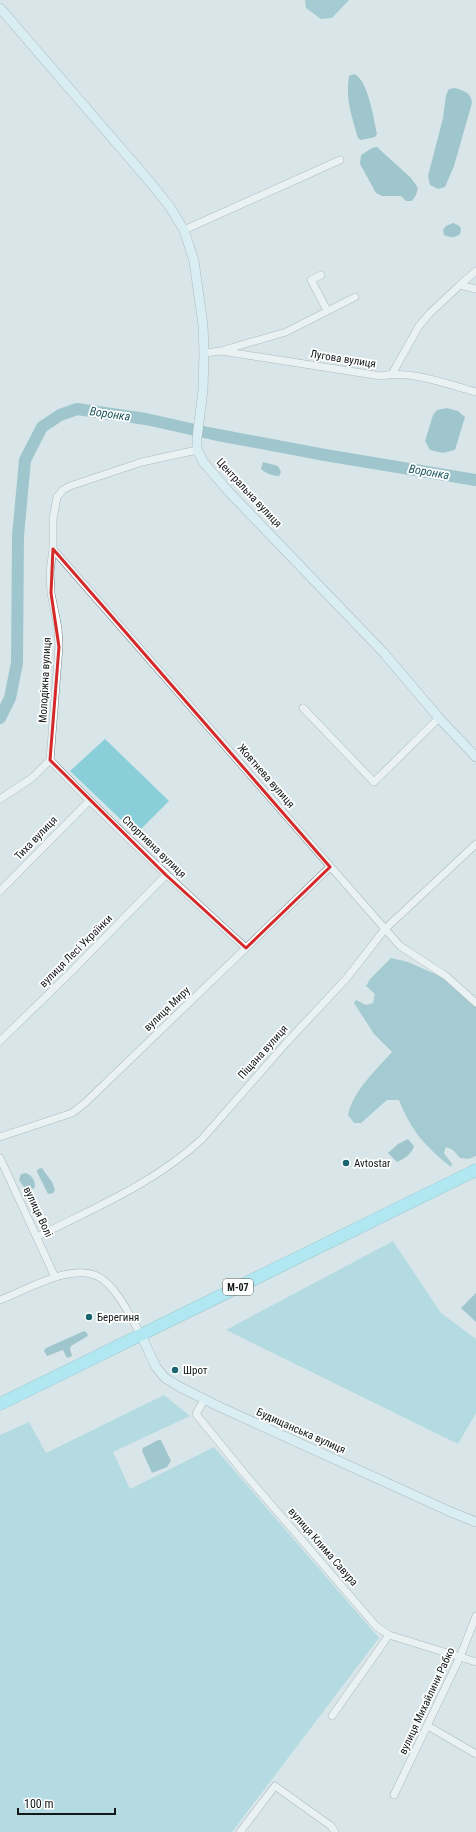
<svg xmlns="http://www.w3.org/2000/svg" width="476" height="1832" font-family="'Roboto Condensed',sans-serif">
<style>
.green{fill:#8aced9}
.forest{fill:#67acb7}
.water{fill:#5ba0ab}
.lines{fill:none;stroke-linecap:round;stroke-linejoin:round}
.river{stroke:#5ba0ab;stroke-width:12}
.street-casing{stroke:#778486;stroke-width:8}
.secondary-casing{stroke:#778486;stroke-width:10}
.highway-casing{stroke:#5aa0ab;stroke-width:13}
.street{stroke:#fff;stroke-width:7}
.secondary{stroke:#d9f8fe;stroke-width:9}
.highway{stroke:#80e9fa;stroke-width:12}
.marked{fill:none;stroke:#d62828;stroke-width:3;stroke-linejoin:round}
.poi-dot{fill:#19656f;stroke:#fff;stroke-width:1.5}
.labels{text-anchor:middle;dominant-baseline:central;stroke-width:3.5;stroke-linejoin:round;paint-order:stroke}
.shield{fill:#fff;stroke:#5a5d5d;stroke-width:1}
.shield-label{font-size:10px;font-weight:bold;fill:#131818}
.street-label{font-size:11px;fill:#131818;stroke:#fff}
.poi-label{font-size:11px;fill:#131818;stroke:#fff;text-anchor:start}
.water-label{font-size:12px;font-style:italic;fill:#1b565e;stroke:#fff}
</style>
<rect width="100%" height="100%" fill="#d8e6e9"/>
<g class="green">
<path d="M105 739 169 801 136 834 70 771Z"/>
<path d="M393 1241 441 1313 476 1339V1413L458 1444 226 1330Z"/>
<path d="M164 1395 190 1416 113 1452 130 1489 214 1447 379 1638 232 1832H0V1435L29 1422 46 1453Z"/>
</g>
<g class="forest">
<path d="M305 0H349L332 18 321 19 306 8Z"/>
<path d="M391 958 408 962 442 977 476 1003V1156L469 1159 460 1158 453 1150 446 1147 444 1153 452 1164 451 1167C426 1147 411 1131 399 1100H387L361 1123H354L348 1115C353 1091 375 1071 392 1052L374 1034 354 1003 356 1000 366 1005 373 1003 375 994 366 986 370 979Z"/>
</g>
<g class="water">
<path d="M354 74C368 79 374 120 377 134L375 137 361 140 358 138C352 117 345 98 349 76Z"/>
<path d="M455 88C464 91 471 92 472 103L454 166 445 187 438 189 430 185 428 176 443 118 446 95 449 89Z"/>
<path d="M377 147 411 178 418 188 416 195 412 201H406L401 196H382L376 193 360 164 361 155 372 148Z"/>
<path d="M453 223 458 225 461 228 460 234C455 238 451 238 444 235L443 230 446 226Z"/>
<path d="M447 408 458 411 465 417 455 450 443 453 430 450 425 441 433 415 437 410Z"/>
<path d="M263 462 278 466 281 472 279 476C273 476 265 473 261 469Z"/>
<path d="M408 1139 414 1146C412 1154 404 1159 397 1162L388 1153 398 1144Z"/>
<path d="M42 1168 52 1182 55 1190 53 1193 48 1194 37 1172 38 1169Z"/>
<path d="M26 1173C32 1175 35 1181 35 1187L30 1191 26 1190 19 1180 21 1174Z"/>
<path d="M476 1293V1322L461 1308Z"/>
<path d="M84 1331 87 1333 88 1336 71 1346 70 1349 72 1356 67 1358 63 1350 47 1356 44 1351 46 1348Z"/>
<path d="M158 1440H161L171 1461 167 1467 152 1473 142 1451 143 1448Z"/>
</g>
<g class="lines">
<path class="river" d="M0 718 10 698 17 663 18 536 25 460 42 427 60 415 77 409 146 419 213 434 325 455 476 480"/>
<g class="street-casing">
<g id="street">
<path d="M184 230 340 160"/>
<path d="M321 275 311 280 327 310"/>
<path d="M460 285 476 271"/>
<path d="M224 350 286 332 355 297"/>
<path d="M204 353 221 351 381 376C412 370 446 384 476 392"/>
<path d="M392 374 419 326 430 313 460 285 476 289"/>
<path d="M53 549 400 946 446 976 476 1003"/>
<path d="M303 708 374 782 439 718"/>
<path d="M50 760C112 825 179 887 246 948"/>
<path d="M0 799 32 778 50 760 59 647 58 628 51 593 50 572 53 549V519L57 497 63 490 70 486 142 462 197 450"/>
<path d="M0 891 89 801"/>
<path d="M0 1041 70 973 166 875"/>
<path d="M0 1137 72 1113 85 1103 330 867"/>
<path d="M0 1158 55 1277"/>
<path d="M37 1237C94 1208 155 1183 202 1139L287 1042 346 979 385 929 476 844"/>
<path d="M0 1300C27 1290 72 1262 99 1277 117 1287 131 1318 141 1335"/>
<path d="M204 1400 196 1414 244 1473 376 1626 389 1635 476 1662"/>
<path d="M332 1716 389 1635"/>
<path d="M428 1726 476 1754"/>
<path d="M394 1795 460 1657 476 1616"/>
<path d="M240 1832 275 1786 331 1826 335 1832"/>
</g>
</g>
<g class="secondary-casing">
<g id="secondary">
<path d="M0 8 150 182 170 207 184 230 194 261 203 325 204 353 203 390 197 438V450L204 463 230 493 383 652 439 718 476 757"/>
<path d="M141 1335 156 1367 165 1378 180 1387 220 1407 451 1512 476 1522"/>
</g>
</g>
<g class="highway-casing">
<path id="highway" d="M0 1404 476 1170"/>
</g>
<use href="#street" class="street"/>
<use href="#secondary" class="secondary"/>
<use href="#highway" class="highway"/>
</g>
<path d="M0 0H476V1832H0ZM53 549 330 867 246 948 166 875 50 760 59 647 51 593Z" fill="#d8e6e9" fill-opacity=".55" fill-rule="evenodd"/>
<path class="marked" d="M53 549 330 867 246 948 166 875 50 760 59 647 51 593Z"/>
<g class="poi-dot">
<circle cx="346" cy="1163" r="4"/>
<circle cx="89" cy="1317" r="4"/>
<circle cx="175" cy="1370" r="4"/>
</g>
<g class="labels">
<rect class="shield" x="223" y="1279" width="30" height="16" rx="3"/>
<g class="shield-label">
<text x="238" y="1287">М-07</text>
</g>
<g class="street-label">
<text transform="translate(343 359) rotate(9)">Лугова вулиця</text>
<text transform="translate(249 493) rotate(47)">Центральна вулиця</text>
<text transform="translate(45 680) rotate(-87)">Молодіжна вулиця</text>
<text transform="translate(266 776) rotate(49)">Жовтнева вулиця</text>
<text transform="translate(36 838) rotate(-46)">Тиха вулиця</text>
<text transform="translate(154 847) rotate(44)">Спортивна вулиця</text>
<text transform="translate(76 951) rotate(-45)">вулиця Лесі Українки</text>
<text transform="translate(167 1009) rotate(-44)">вулиця Миру</text>
<text transform="translate(263 1052) rotate(-48)">Піщана вулиця</text>
<text transform="translate(38 1212) rotate(65)">вулиця Волі</text>
<text transform="translate(301 1431) rotate(24)">Будищанська вулиця</text>
<text transform="translate(323 1547) rotate(49)">вулиця Клима Савура</text>
<text transform="translate(427 1701) rotate(-65)">вулиця Михайлини Рабко</text>
</g>
<g class="poi-label">
<text x="354" y="1163">Avtostar</text>
<text x="97" y="1317">Берегиня</text>
<text x="183" y="1370">Шрот</text>
</g>
<g class="water-label">
<text transform="translate(110 414) rotate(8)">Воронка</text>
<text transform="translate(429 472) rotate(10)">Воронка</text>
</g>
</g>
<path d="M18 1808v6h97v-6" fill="none" stroke="#131818" stroke-width="2"/>
<text x="24" y="1808" font-size="12" fill="#131818" stroke="#ffffff" stroke-width="3" paint-order="stroke">100 m</text>
</svg>
